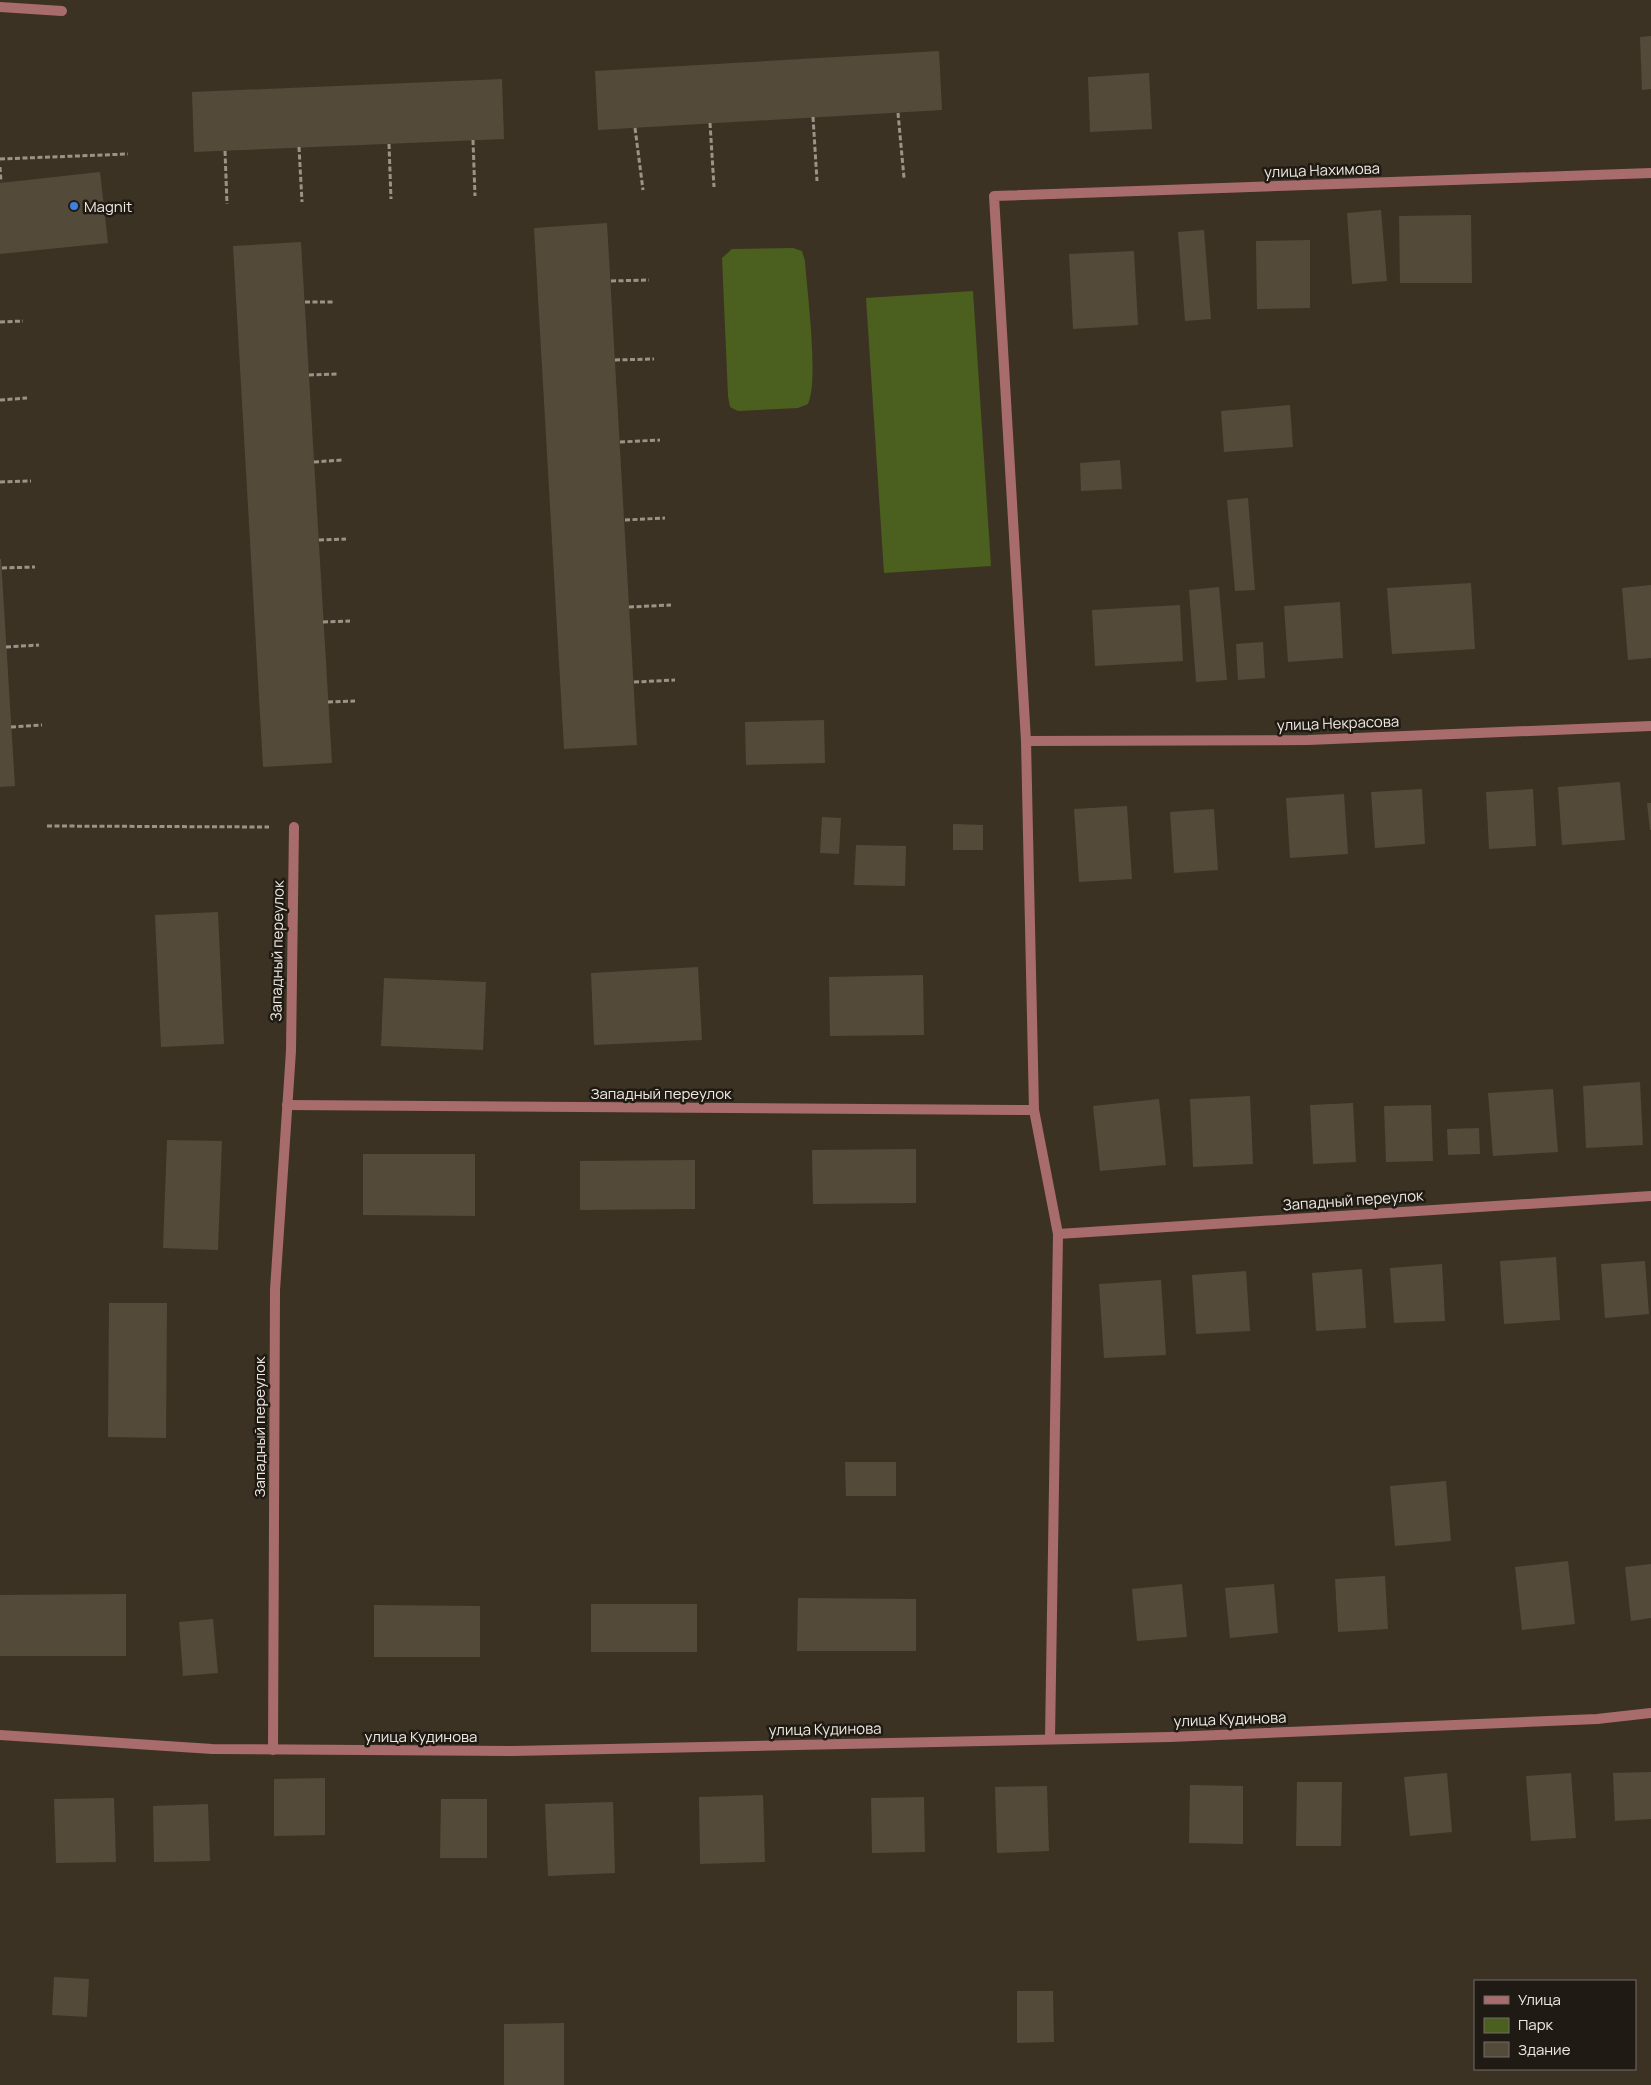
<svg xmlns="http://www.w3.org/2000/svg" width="1651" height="2085" font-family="Manrope,sans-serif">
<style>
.green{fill:#4b5f1f}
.building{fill:#544a39}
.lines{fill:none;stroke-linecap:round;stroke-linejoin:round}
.path{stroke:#9b9387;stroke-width:3;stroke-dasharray:5 2.5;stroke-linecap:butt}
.street{stroke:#a96c6d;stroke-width:10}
.shop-dot{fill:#3f7fe0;stroke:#1f1b14;stroke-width:2}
.labels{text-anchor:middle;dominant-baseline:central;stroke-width:5;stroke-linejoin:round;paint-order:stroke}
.street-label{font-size:15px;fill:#efe9e0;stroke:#1f1b14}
.poi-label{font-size:15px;fill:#efe9e0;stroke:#1f1b14;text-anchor:start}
</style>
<rect width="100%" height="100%" fill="#3c3223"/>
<g class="green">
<path d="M793 248 802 251 805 261C807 292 819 380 808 404L798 408 738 411 730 407 728 396 722 258 732 249Z"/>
<path d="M973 291 991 566 884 573 866 298Z"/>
</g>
<g class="building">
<path d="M1651 36V89L1642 90 1640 37Z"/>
<path d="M939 51 942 110 598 130 595 71Z"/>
<path d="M1149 73 1152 129 1090 132 1088 77Z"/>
<path d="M502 79 504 139 194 152 192 92Z"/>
<path d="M100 172 108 243 0 254V183Z"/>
<path d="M1381 210 1387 281 1352 284 1347 213Z"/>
<path d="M1471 215 1472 283H1400L1399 216Z"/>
<path d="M607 223 637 745 564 749 534 228Z"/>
<path d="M1204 230 1211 319 1185 321 1178 232Z"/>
<path d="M1310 240V308L1257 309 1256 241Z"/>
<path d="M301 242 332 763 263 767 233 246Z"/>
<path d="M1134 251 1138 325 1073 329 1069 254Z"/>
<path d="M1290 405 1293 447 1224 452 1221 411Z"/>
<path d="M1120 460 1122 489 1081 491 1080 463Z"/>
<path d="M1248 498 1255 590 1235 591 1227 500Z"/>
<path d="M0 559H1L15 786 0 787Z"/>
<path d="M1471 583 1475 649 1392 654 1387 588Z"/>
<path d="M1651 585V658L1628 660 1622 588Z"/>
<path d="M1219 587 1227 680 1196 682 1189 590Z"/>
<path d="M1340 602 1343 658 1288 662 1284 606Z"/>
<path d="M1180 605 1183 661 1095 666 1092 610Z"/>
<path d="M1263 642 1265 678 1238 680 1236 644Z"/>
<path d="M824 720 825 763 746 765 745 722Z"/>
<path d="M1620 782 1625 840 1562 845 1558 787Z"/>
<path d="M1422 789 1425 844 1375 848 1371 792Z"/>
<path d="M1533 789 1536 846 1489 849 1486 792Z"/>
<path d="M1344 794 1348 854 1290 858 1286 798Z"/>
<path d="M1647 803H1651V830H1650Z"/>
<path d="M1127 806 1132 879 1079 882 1074 809Z"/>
<path d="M1214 809 1218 870 1174 873 1170 812Z"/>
<path d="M822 817 841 818 839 854 820 853Z"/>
<path d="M953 824 983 825V850H953Z"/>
<path d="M856 845 906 846 905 886 854 885Z"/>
<path d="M218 912 224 1044 161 1047 155 915Z"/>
<path d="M698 967 702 1040 594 1045 591 973Z"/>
<path d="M923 975 924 1035 830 1036 829 977Z"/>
<path d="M384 978 486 982 483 1050 381 1046Z"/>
<path d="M1640 1082 1643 1145 1586 1148 1583 1086Z"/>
<path d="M1553 1089 1558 1152 1493 1156 1488 1093Z"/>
<path d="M1250 1096 1253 1164 1193 1167 1190 1099Z"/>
<path d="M1159 1099 1166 1165 1100 1171 1093 1106Z"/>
<path d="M1353 1103 1356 1162 1313 1164 1310 1105Z"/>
<path d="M1431 1105 1433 1161 1386 1162 1384 1106Z"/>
<path d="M1479 1128 1480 1154 1448 1155 1447 1129Z"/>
<path d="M167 1140 222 1141 218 1250 163 1248Z"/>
<path d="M916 1149V1203L813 1204 812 1150Z"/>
<path d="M363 1154H475V1216L363 1215Z"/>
<path d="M695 1160V1209L580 1210V1161Z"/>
<path d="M1556 1257 1560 1320 1504 1324 1500 1261Z"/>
<path d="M1645 1261 1649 1314 1605 1318 1601 1264Z"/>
<path d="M1442 1264 1445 1321 1394 1323 1390 1268Z"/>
<path d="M1362 1269 1366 1328 1316 1331 1312 1273Z"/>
<path d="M1246 1271 1250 1331 1196 1334 1192 1275Z"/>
<path d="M1161 1280 1166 1355 1104 1358 1099 1284Z"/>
<path d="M109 1303H167L166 1438 108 1437Z"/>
<path d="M845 1462H896V1496H846Z"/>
<path d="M1446 1481 1451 1541 1395 1546 1390 1486Z"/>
<path d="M1568 1561 1575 1624 1522 1630 1515 1567Z"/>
<path d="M1651 1564V1618L1631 1621 1625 1567Z"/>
<path d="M1385 1576 1388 1629 1338 1632 1335 1579Z"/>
<path d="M1182 1584 1187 1637 1137 1641 1132 1589Z"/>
<path d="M1274 1584 1278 1633 1230 1638 1225 1588Z"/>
<path d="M126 1594V1656H0V1595Z"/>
<path d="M798 1598 916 1599V1651H797Z"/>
<rect x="591" y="1604" width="106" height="48"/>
<path d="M374 1605 480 1606V1657H374Z"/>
<path d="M213 1619 218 1673 183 1676 179 1622Z"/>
<path d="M1651 1772V1819L1615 1821 1613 1773Z"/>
<path d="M1447 1773 1452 1832 1410 1836 1404 1777Z"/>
<path d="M1571 1773 1576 1838 1531 1841 1526 1776Z"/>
<path d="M325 1778V1835L274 1836V1779Z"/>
<path d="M1297 1782H1342L1341 1846H1296Z"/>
<path d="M1190 1785 1243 1786V1844L1189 1843Z"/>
<path d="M1047 1786 1049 1851 997 1853 995 1787Z"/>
<path d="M763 1795 765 1862 700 1864 699 1797Z"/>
<path d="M924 1797 925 1852 872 1853 871 1798Z"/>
<path d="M114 1798 116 1862 56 1863 54 1799Z"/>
<path d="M441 1799H487V1858H440Z"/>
<path d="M613 1802 615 1873 548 1876 545 1804Z"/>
<path d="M208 1804 210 1861 154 1862 153 1806Z"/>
<path d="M54 1977 89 1979 87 2017 52 2015Z"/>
<path d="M1017 1991H1053L1054 2042 1017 2043Z"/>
<path d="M564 2023V2085H504V2024Z"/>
</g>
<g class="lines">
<g class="path">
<path d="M898 113 904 178"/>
<path d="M813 117 817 181"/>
<path d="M710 123 714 187"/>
<path d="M635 128 643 190"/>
<path d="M473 140 475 196"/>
<path d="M389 144 391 199"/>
<path d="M299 147 302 202"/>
<path d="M225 151 227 204"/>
<path d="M0 159 128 154"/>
<path d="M0 167 1 182"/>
<path d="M611 281 649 280"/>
<path d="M305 302H333"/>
<path d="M0 322 23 321"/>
<path d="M615 360 654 359"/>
<path d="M309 375 337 374"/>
<path d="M0 400 27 398"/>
<path d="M620 442 660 440"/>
<path d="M314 462 342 460"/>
<path d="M0 482 31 481"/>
<path d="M625 520 665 518"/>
<path d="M319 540 346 539"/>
<path d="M2 568 35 567"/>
<path d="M629 607 671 605"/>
<path d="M323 622 350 621"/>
<path d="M6 647 39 645"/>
<path d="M634 682 675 680"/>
<path d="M328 702 355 701"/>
<path d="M11 727 42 725"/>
<path d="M47 826 269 827"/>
</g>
<g class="street">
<path d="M0 7 62 11"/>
<path d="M1026 741 1308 740 1651 726"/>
<path d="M287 1105 1034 1110"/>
<path d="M1058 1234 1651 1196"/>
<path d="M0 1735 212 1749 513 1751 1170 1737 1597 1719 1651 1713"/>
<path d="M1050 1739 1058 1234 1034 1110 1026 741 994 196 1651 173"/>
<path d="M273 1750 275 1290 291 1051 294 827"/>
</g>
</g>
<circle class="shop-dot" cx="74" cy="206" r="5"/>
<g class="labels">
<g class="street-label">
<text transform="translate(1322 170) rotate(-2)">улица Нахимова</text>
<text transform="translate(1338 723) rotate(-2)">улица Некрасова</text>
<text transform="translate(277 951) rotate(-89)">Западный переулок</text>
<text x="661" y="1093">Западный переулок</text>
<text transform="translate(1353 1200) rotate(-4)">Западный переулок</text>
<text transform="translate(259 1427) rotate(-90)">Западный переулок</text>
<text transform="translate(1230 1719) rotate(-2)">улица Кудинова</text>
<text transform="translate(825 1729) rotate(-1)">улица Кудинова</text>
<text x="421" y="1736">улица Кудинова</text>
</g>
<g class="poi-label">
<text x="84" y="206">Magnit</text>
</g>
</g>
<rect x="1474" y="1980" width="162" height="90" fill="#1f1b14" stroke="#726d66"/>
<rect x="1484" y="1996" width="25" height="8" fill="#a96c6d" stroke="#726d66"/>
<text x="1518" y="2005" font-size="15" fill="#efe9e0">Улица</text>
<rect x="1484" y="2018" width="25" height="15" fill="#4b5f1f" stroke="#726d66"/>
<text x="1518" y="2030" font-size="15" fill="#efe9e0">Парк</text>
<rect x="1484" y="2042" width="25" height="15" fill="#544a39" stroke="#726d66"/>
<text x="1518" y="2055" font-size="15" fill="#efe9e0">Здание</text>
</svg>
